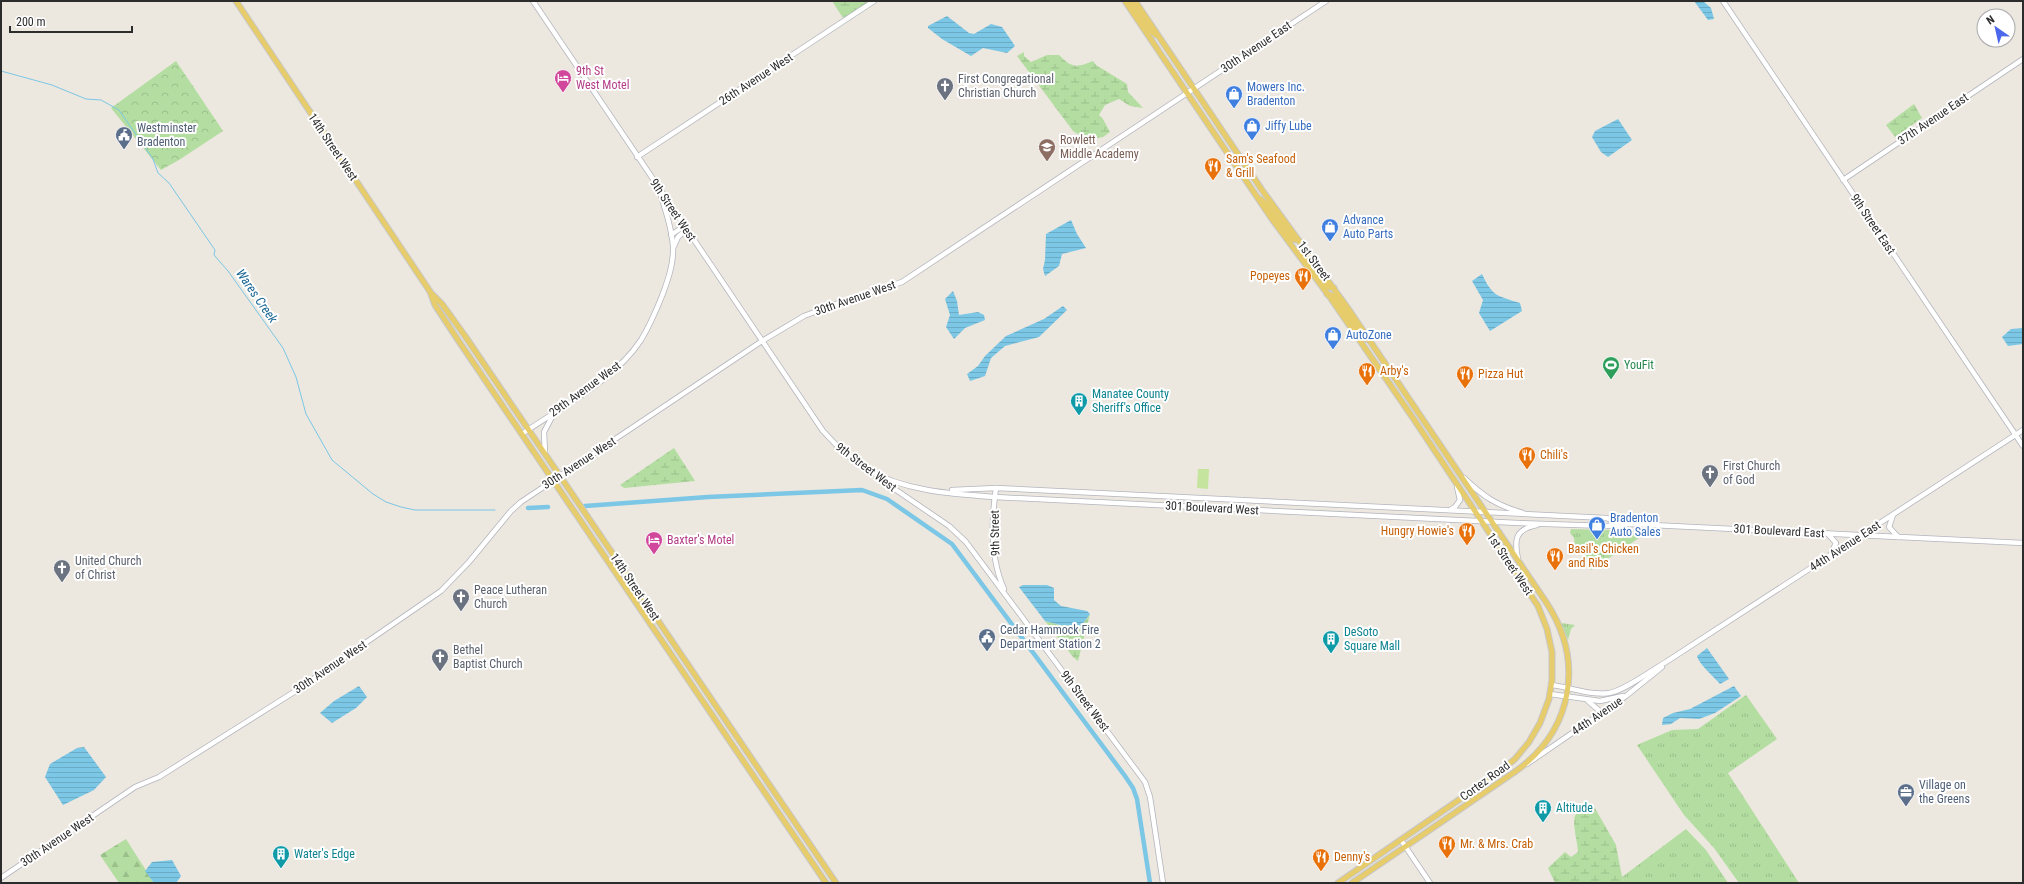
<svg xmlns="http://www.w3.org/2000/svg" width="2024" height="884" font-family="'Roboto Condensed',sans-serif">
<style>
.grass{fill:url(#grass-tufts)}
.forest{fill:url(#forest-firs)}
.wetland{fill:url(#wetland-marsh)}
.park{fill:url(#park-crowns)}
.pitch{fill:#c5e49d}
.water{fill:url(#water-rules)}
.lines{fill:none;stroke-linecap:round;stroke-linejoin:round}
.stream{stroke:#7bc7e5;stroke-width:1}
.canal{stroke:#7bc7e5;stroke-width:4.5}
.secondary-casing{stroke:#b3b5be;stroke-width:6}
.primary-casing{stroke:#c8c8c8;stroke-width:7}
.secondary{stroke:#fff;stroke-width:4.5}
.primary{stroke:#e6cc6b;stroke-width:5}
.labels{text-anchor:middle;dominant-baseline:central;stroke-width:4;stroke-linejoin:round;paint-order:stroke}
.street-label{font-size:12px;fill:#2c2c2c;stroke:#fff}
.hotel-label{font-size:12px;fill:#b23c85;stroke:#fff;text-anchor:start}
.worship-label{font-size:12px;fill:#5b616d;stroke:#fff;text-anchor:start}
.shop-label{font-size:12px;fill:#366cbe;stroke:#fff;text-anchor:start}
.service-label{font-size:12px;fill:#4e5e75;stroke:#fff;text-anchor:start}
.education-label{font-size:12px;fill:#785e54;stroke:#fff;text-anchor:start}
.food-label{font-size:12px;fill:#c56008;stroke:#fff;text-anchor:start}
.leisure-label{font-size:12px;fill:#27864d;stroke:#fff;text-anchor:start}
.culture-label{font-size:12px;fill:#0d838f;stroke:#fff;text-anchor:start}
.water-label{font-size:13px;font-style:italic;fill:#186693;stroke:#fff}
</style>
<defs>
<pattern id="grass-tufts" width="24" height="20" patternUnits="userSpaceOnUse"><rect width="24" height="20" fill="#b4dea1"/><path d="M3 7l-1-3M5 7V3M7 7l1-3M15 17l-1-3M17 17v-4M19 17l1-3" fill="none" stroke="#9bbf8b"/></pattern>
<pattern id="forest-firs" width="22" height="20" patternUnits="userSpaceOnUse"><rect width="22" height="20" fill="#b4dea1"/><path d="M5 1l3.5 6h-7zM16 11l3.5 6h-7z" fill="#9bbf8b"/></pattern>
<pattern id="wetland-marsh" width="20" height="14" patternUnits="userSpaceOnUse"><rect width="20" height="14" fill="#b4dea1"/><path d="M1 5h8M5 5V1M11 12h8M15 12V8" fill="none" stroke="#9bbf8b"/></pattern>
<pattern id="park-crowns" width="20" height="18" patternUnits="userSpaceOnUse"><rect width="20" height="18" fill="#b4dea1"/><path d="M2 6a3 3 0 1 1 6 0M12 15a3 3 0 1 1 6 0" fill="none" stroke="#9bbf8b"/></pattern>
<pattern id="water-rules" width="6" height="5" patternUnits="userSpaceOnUse"><rect width="6" height="5" fill="#7bc7e5"/><path d="M0 2.5h6" fill="none" stroke="#6aabc5"/></pattern>
</defs>
<rect width="100%" height="100%" fill="#ece7df"/>
<g class="grass">
<path d="M1571 529 1612 530 1614 534H1618L1620 530 1646 531 1648 532 1591 570 1586 566 1589 564 1579 547 1575 548 1574 538 1570 533Z"/>
<path d="M1561 623 1575 625 1571 629 1568 640Z"/>
<path d="M1746 695 1777 739 1728 773 1799 883H1739L1714 848 1684 815 1637 745 1672 730 1698 729Z"/>
<path d="M1686 829 1706 850 1728 883H1625L1622 877Z"/>
</g>
<path class="forest" d="M126 839 154 883H119L100 855Z"/>
<g class="wetland">
<path d="M832 1H870L843 18Z"/>
<path d="M1024 52V56L1031 62 1047 55H1059C1072 68 1076 68 1093 61L1096 65 1127 84 1128 92 1143 108 1130 106 1119 99 1105 105 1099 115 1103 119 1110 132 1103 137 1088 140 1073 131 1017 56Z"/>
<path d="M1914 104 1922 118 1895 137 1886 125Z"/>
<path d="M674 448 695 481 624 488 620 485Z"/>
<path d="M1090 614 1078 661 1073 657 1045 621 1060 625 1081 626Z"/>
<path d="M1592 803 1616 845 1622 877 1625 883H1555L1548 868 1565 852 1571 857 1578 852C1578 842 1571 821 1576 814 1579 809 1588 806 1592 803Z"/>
</g>
<path class="park" d="M176 61 223 131 179 160 161 170 111 108Z"/>
<path class="pitch" d="M1198 469H1209L1208 489 1197 488Z"/>
<g class="water">
<path d="M1694 1H1703L1711 8 1714 19 1708 20Z"/>
<path d="M947 16 969 33 974 34 991 24 1002 27 1015 46 1007 53 983 48 971 56 942 39 928 28V26Z"/>
<path d="M1618 119 1632 140 1608 157 1601 152 1592 137 1595 131Z"/>
<path d="M1071 220 1077 234 1086 248 1062 254 1059 266 1045 276 1043 269 1045 260 1046 234Z"/>
<path d="M1482 274C1492 296 1497 296 1520 303L1522 311 1490 331 1479 313 1483 300 1472 281Z"/>
<path d="M953 291 957 301 959 315 978 312 984 315 985 320 965 328 954 339 946 327 950 315 945 299Z"/>
<path d="M1063 306 1067 310 1039 337 1005 346 991 358 985 376 970 381 967 374 978 366 985 356 1006 336 1044 319Z"/>
<path d="M2023 328V344L2008 346 2002 337 2011 329Z"/>
<path d="M1023 585H1047L1054 588V600L1061 606 1087 611 1090 614 1081 626 1060 625 1045 621 1019 587Z"/>
<path d="M1707 648 1729 679 1720 684C1714 677 1699 664 1697 656Z"/>
<path d="M359 686 367 697 356 708 332 723 320 713 334 701Z"/>
<path d="M1734 686 1741 696 1715 713 1699 719 1680 718 1671 724 1662 725 1663 718 1673 713 1690 709Z"/>
<path d="M84 747 106 777 94 790 63 805 45 777 50 764 77 748Z"/>
<path d="M172 860 181 876 176 883H154L145 871 152 862Z"/>
</g>
<g class="lines">
<path class="stream" d="M1 71 52 85 86 99 101 100 119 110 153 159 158 173 169 183 215 250 214 255 228 271 283 348 296 377 306 414 332 460 373 494 386 502 401 507 415 510H495"/>
<g class="canal">
<path d="M585 506 708 497 862 490 887 499 952 544 1125 776 1133 788 1137 799 1150 883"/>
<path d="M528 508 548 507"/>
</g>
<g class="secondary-casing">
<g id="secondary">
<path d="M533 1 823 431 842 451 868 471"/>
<path d="M1723 1 2023 446"/>
<path d="M637 157 874 1"/>
<path d="M1843 180 2023 59"/>
<path d="M671 235 684 226"/>
<path d="M674 246 678 237 686 230"/>
<path d="M522 434C561 407 615 380 641 340 649 327 656 311 662 296 668 280 674 263 673 246 672 229 666 212 661 196"/>
<path d="M545 453 544 432 553 415"/>
<path d="M866 469C904 491 951 494 995 497L1518 523 1607 526 1631 524 2023 543"/>
<path d="M877 477 949 526 966 542 1145 782 1150 797 1163 883"/>
<path d="M1464 478C1484 497 1496 505 1523 513"/>
<path d="M996 488C991 522 990 558 1004 589"/>
<path d="M952 490 996 488 1606 518 1625 523"/>
<path d="M1450 510 1455 507 1460 500 1457 487"/>
<path d="M1893 515 1889 527 1898 537"/>
<path d="M1828 534 1836 543 1831 554"/>
<path d="M1518 559C1514 540 1515 529 1537 525"/>
<path d="M1551 685C1570 687 1591 696 1609 693 1624 691 1652 670 1666 662L2023 430"/>
<path d="M1550 694 1600 701 1623 696"/>
<path d="M1588 701 1602 713"/>
<path d="M1527 764 1626 696 1662 667"/>
<path d="M1401 840 1430 883"/>
<path d="M1 878 135 787 159 777 294 692 441 591 469 562 511 511 521 502 762 341 804 316 841 302 902 282 1326 1"/>
</g>
</g>
<g class="primary-casing">
<g id="primary">
<path d="M236 1 431 293 442 304 465 336 836 883"/>
<path d="M1125 1 1272 219 1332 300 1413 418 1538 606 1547 629 1552 652V680L1549 699 1540 723 1529 742 1515 759 1498 773 1338 883"/>
<path d="M1129 1 1148 29 1156 35"/>
<path d="M1135 1 1262 190 1347 307 1546 602C1585 661 1573 730 1516 771L1352 883"/>
<path d="M1260 199 1266 204 1292 239 1298 240"/>
<path d="M1300 254 1307 259 1328 287 1334 288"/>
<path d="M431 294 435 305 458 340 826 883"/>
<path d="M1327 294 1334 296 1361 334 1366 339"/>
</g>
</g>
<use href="#secondary" class="secondary"/>
<use href="#primary" class="primary"/>
</g>
<defs>
<g id="hotel-pin" transform="scale(0.9)"><path d="M0 17L-7.5 6A9.5 9.5 0 1 1 7.5 6Z" fill="#d1479c" stroke="#fff"/><path d="M-6-4.5h1.5V1H6V5H4.5V3h-9V5H-6ZM-4 0a1.8 1.8 0 1 1 3.6 0ZM.5 0V-2.5h3Q6-2.5 6 0Z" fill="#fff"/></g>
<g id="church-pin" transform="scale(0.9)"><path d="M0 17L-7.5 6A9.5 9.5 0 1 1 7.5 6Z" fill="#6b7280" stroke="#fff"/><path d="M-1.2-6h2.4v3.5h3.3v2.4h-3.3V6h-2.4V-.1h-3.3v-2.4h3.3Z" fill="#fff"/></g>
<g id="shop-pin" transform="scale(0.9)"><path d="M0 17L-7.5 6A9.5 9.5 0 1 1 7.5 6Z" fill="#3f7fe0" stroke="#fff"/><path d="M-5-2.5h2.3a2.7 3.5 0 0 1 5.4 0H5L5.5 6h-11ZM-1.5-2.5h3a1.5 2.3 0 0 0-3 0Z" fill="#fff"/></g>
<g id="civic-pin" transform="scale(0.9)"><path d="M0 17L-7.5 6A9.5 9.5 0 1 1 7.5 6Z" fill="#5c6f8a" stroke="#fff"/><path d="M-.6-6.5H3V-4.5H.6V-3L4-1V1h2V6H-6V1h2V-1L-.6-3ZM-1.2 2.5V6h2.4V2.5Z" fill="#fff"/></g>
<g id="school-pin" transform="scale(0.9)"><path d="M0 17L-7.5 6A9.5 9.5 0 1 1 7.5 6Z" fill="#8d6e63" stroke="#fff"/><path d="M0-5L7-2L0 1L-7-2ZM-4 1L0 2.5L4 1V4Q0 6-4 4Z" fill="#fff"/></g>
<g id="restaurant-pin" transform="scale(0.9)"><path d="M0 17L-7.5 6A9.5 9.5 0 1 1 7.5 6Z" fill="#e8710a" stroke="#fff"/><path d="M-5-6h1v4h1v-4h1v4h1v-4h1v5L-1.5 .5V6h-2V.5L-5-1ZM5-6V6H3V1.5H1.5Q1.5-4 5-6Z" fill="#fff"/></g>
<g id="stadium-pin" transform="scale(0.9)"><path d="M0 17L-7.5 6A9.5 9.5 0 1 1 7.5 6Z" fill="#2e9e5b" stroke="#fff"/><path d="M0-5a6.5 5 0 1 0 0 10a6.5 5 0 1 0 0-10ZM-3.5-1.8h7v3.6h-7Z" fill="#fff"/></g>
<g id="building-pin" transform="scale(0.9)"><path d="M0 17L-7.5 6A9.5 9.5 0 1 1 7.5 6Z" fill="#0f9aa8" stroke="#fff"/><path d="M-4-6H4V6H1V3H-1V6H-4ZM-2.5-4.3h1.7v1.8h-1.7ZM.8-4.3h1.7v1.8H.8ZM-2.5-1h1.7V.8h-1.7ZM.8-1h1.7V.8H.8Z" fill="#fff"/></g>
<g id="office-pin" transform="scale(0.9)"><path d="M0 17L-7.5 6A9.5 9.5 0 1 1 7.5 6Z" fill="#5c6f8a" stroke="#fff"/><path d="M-6-3h4V-5.5h4V-3h4V5H-6ZM-1-4.5V-3h2v-1.5ZM-6 0V1H6V0Z" fill="#fff"/></g>
</defs>
<g fill-rule="evenodd">
<use href="#hotel-pin" x="563" y="78"/>
<use href="#church-pin" x="945" y="86"/>
<use href="#shop-pin" x="1234" y="94"/>
<use href="#shop-pin" x="1252" y="126"/>
<use href="#civic-pin" x="124" y="135"/>
<use href="#school-pin" x="1047" y="147"/>
<use href="#restaurant-pin" x="1213" y="166"/>
<use href="#shop-pin" x="1330" y="227"/>
<use href="#restaurant-pin" x="1303" y="276"/>
<use href="#shop-pin" x="1333" y="335"/>
<use href="#stadium-pin" x="1611" y="365"/>
<use href="#restaurant-pin" x="1367" y="371"/>
<use href="#restaurant-pin" x="1465" y="374"/>
<use href="#building-pin" x="1079" y="401"/>
<use href="#restaurant-pin" x="1527" y="455"/>
<use href="#church-pin" x="1710" y="473"/>
<use href="#shop-pin" x="1597" y="525"/>
<use href="#restaurant-pin" x="1467" y="531"/>
<use href="#hotel-pin" x="654" y="540"/>
<use href="#restaurant-pin" x="1555" y="556"/>
<use href="#church-pin" x="62" y="568"/>
<use href="#church-pin" x="461" y="597"/>
<use href="#civic-pin" x="987" y="637"/>
<use href="#building-pin" x="1331" y="639"/>
<use href="#church-pin" x="440" y="657"/>
<use href="#office-pin" x="1906" y="792"/>
<use href="#building-pin" x="1543" y="808"/>
<use href="#restaurant-pin" x="1447" y="844"/>
<use href="#building-pin" x="281" y="854"/>
<use href="#restaurant-pin" x="1321" y="857"/>
</g>
<g class="labels">
<g class="street-label">
<text transform="translate(1256 47) rotate(-34)">30th Avenue East</text>
<text transform="translate(756 79) rotate(-33)">26th Avenue West</text>
<text transform="translate(1933 119) rotate(-34)">37th Avenue East</text>
<text transform="translate(333 147) rotate(56)">14th Street West</text>
<text transform="translate(673 210) rotate(56)">9th Street West</text>
<text transform="translate(1873 224) rotate(56)">9th Street East</text>
<text transform="translate(1314 261) rotate(53)">1st Street</text>
<text transform="translate(855 298) rotate(-19)">30th Avenue West</text>
<text transform="translate(585 389) rotate(-36)">29th Avenue West</text>
<text transform="translate(579 463) rotate(-33)">30th Avenue West</text>
<text transform="translate(866 467) rotate(37)">9th Street West</text>
<text transform="translate(1212 508) rotate(3)">301 Boulevard West</text>
<text transform="translate(1779 531) rotate(3)">301 Boulevard East</text>
<text transform="translate(995 533) rotate(-91)">9th Street</text>
<text transform="translate(1845 546) rotate(-33)">44th Avenue East</text>
<text transform="translate(1510 564) rotate(56)">1st Street West</text>
<text transform="translate(635 587) rotate(56)">14th Street West</text>
<text transform="translate(330 667) rotate(-34)">30th Avenue West</text>
<text transform="translate(1085 701) rotate(53)">9th Street West</text>
<text transform="translate(1597 716) rotate(-34)">44th Avenue</text>
<text transform="translate(1485 781) rotate(-36)">Cortez Road</text>
<text transform="translate(57 840) rotate(-34)">30th Avenue West</text>
</g>
<g class="hotel-label">
<text x="576" y="71">9th St<tspan x="576" dy="14">West Motel</tspan></text>
<text x="667" y="540">Baxter's Motel</text>
</g>
<g class="worship-label">
<text x="958" y="79">First Congregational<tspan x="958" dy="14">Christian Church</tspan></text>
<text x="1723" y="466">First Church<tspan x="1723" dy="14">of God</tspan></text>
<text x="75" y="561">United Church<tspan x="75" dy="14">of Christ</tspan></text>
<text x="474" y="590">Peace Lutheran<tspan x="474" dy="14">Church</tspan></text>
<text x="453" y="650">Bethel<tspan x="453" dy="14">Baptist Church</tspan></text>
</g>
<g class="shop-label">
<text x="1247" y="87">Mowers Inc.<tspan x="1247" dy="14">Bradenton</tspan></text>
<text x="1265" y="126">Jiffy Lube</text>
<text x="1343" y="220">Advance<tspan x="1343" dy="14">Auto Parts</tspan></text>
<text x="1346" y="335">AutoZone</text>
<text x="1610" y="518">Bradenton<tspan x="1610" dy="14">Auto Sales</tspan></text>
</g>
<g class="service-label">
<text x="137" y="128">Westminster<tspan x="137" dy="14">Bradenton</tspan></text>
<text x="1000" y="630">Cedar Hammock Fire<tspan x="1000" dy="14">Department Station 2</tspan></text>
<text x="1919" y="785">Village on<tspan x="1919" dy="14">the Greens</tspan></text>
</g>
<g class="education-label">
<text x="1060" y="140">Rowlett<tspan x="1060" dy="14">Middle Academy</tspan></text>
</g>
<g class="food-label">
<text x="1226" y="159">Sam's Seafood<tspan x="1226" dy="14">&amp; Grill</tspan></text>
<text x="1290" y="276" text-anchor="end">Popeyes</text>
<text x="1380" y="371">Arby's</text>
<text x="1478" y="374">Pizza Hut</text>
<text x="1540" y="455">Chili's</text>
<text x="1454" y="531" text-anchor="end">Hungry Howie's</text>
<text x="1568" y="549">Basil's Chicken<tspan x="1568" dy="14">and Ribs</tspan></text>
<text x="1460" y="844">Mr. &amp; Mrs. Crab</text>
<text x="1334" y="857">Denny's</text>
</g>
<g class="leisure-label">
<text x="1624" y="365">YouFit</text>
</g>
<g class="culture-label">
<text x="1092" y="394">Manatee County<tspan x="1092" dy="14">Sheriff's Office</tspan></text>
<text x="1344" y="632">DeSoto<tspan x="1344" dy="14">Square Mall</tspan></text>
<text x="1556" y="808">Altitude</text>
<text x="294" y="854">Water's Edge</text>
</g>
<g class="water-label">
<text transform="translate(257 296) rotate(55)">Wares Creek</text>
</g>
</g>
<rect width="2024" height="884" fill="none" stroke="#2c2c2c" stroke-width="4"/>
<g transform="translate(1996 28) rotate(326)"><circle r="19" fill="#ffffff" stroke="#ababab"/>
<path d="M0-3L7 15L0 10L-7 15Z" fill="#4d67ec"/>
<text y="-6" font-size="11" font-weight="bold" text-anchor="middle" fill="#2c2c2c">N</text>
</g>
<path d="M10 26v6h122v-6" fill="none" stroke="#2c2c2c" stroke-width="2"/>
<text x="16" y="26" font-size="12" fill="#2c2c2c" stroke="#ffffff" stroke-width="3" paint-order="stroke">200 m</text>
</svg>
